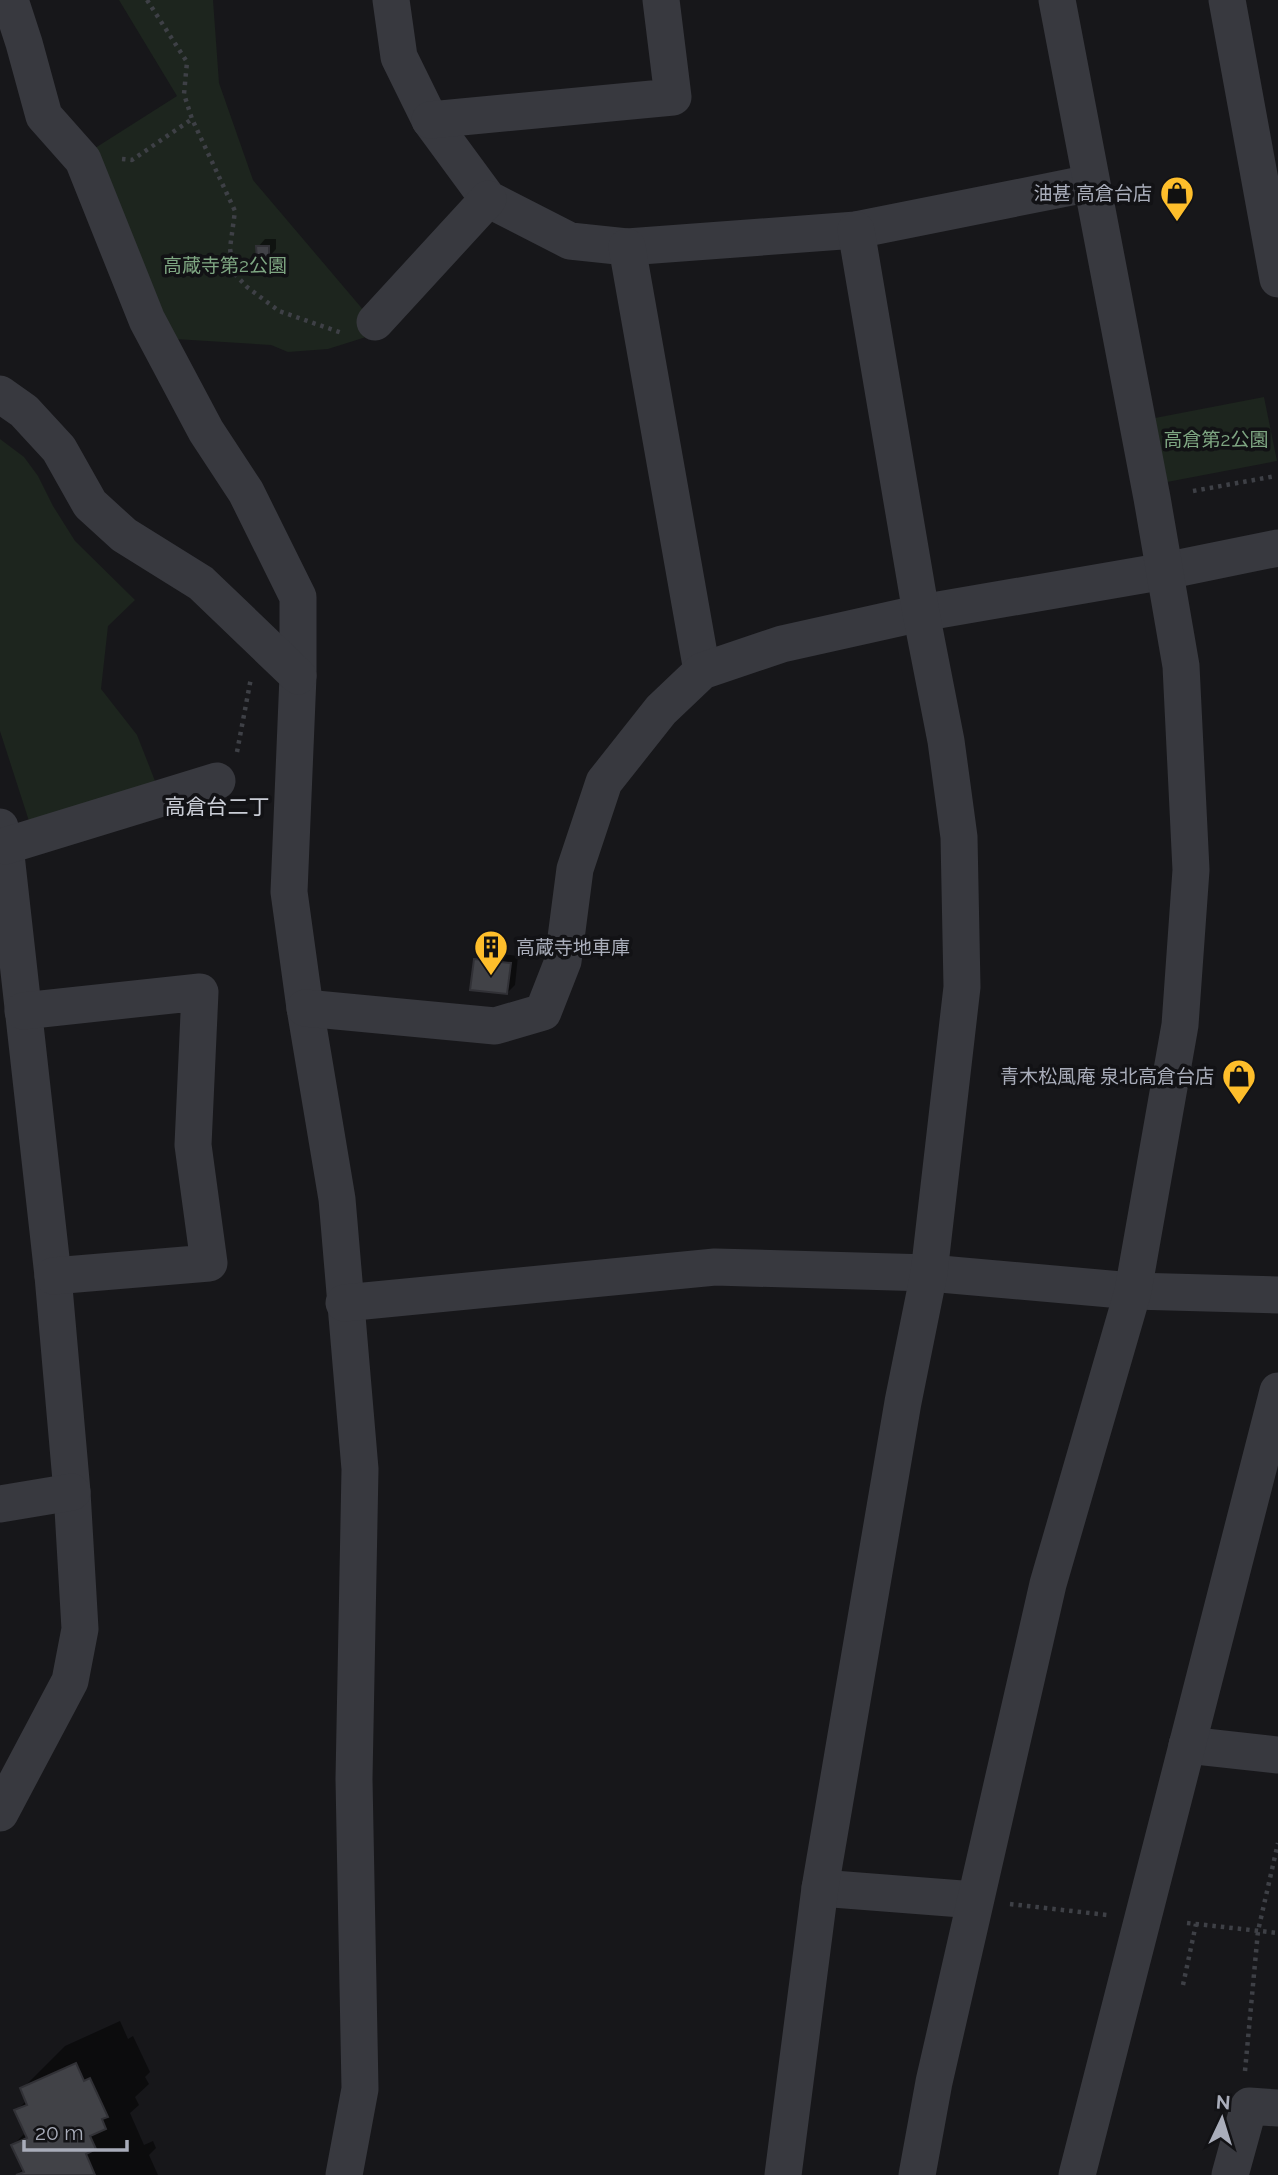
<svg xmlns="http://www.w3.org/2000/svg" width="1278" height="2175" font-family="Raleway,'Noto Sans JP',sans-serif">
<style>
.green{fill:#1d251e}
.shadow{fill:#0007}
.building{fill:#414247;stroke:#313136;stroke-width:2}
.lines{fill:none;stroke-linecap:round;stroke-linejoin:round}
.path{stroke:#3e4046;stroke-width:4.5;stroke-dasharray:3.5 5;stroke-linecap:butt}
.minor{stroke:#38393f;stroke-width:37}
.labels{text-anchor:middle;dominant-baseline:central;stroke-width:7;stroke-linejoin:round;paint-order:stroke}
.poi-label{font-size:19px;fill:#a9adba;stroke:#121215;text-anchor:end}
.park-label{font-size:19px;fill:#7ea682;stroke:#121215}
.neighbourhood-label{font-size:21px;fill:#cacdd6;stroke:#121215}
</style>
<rect width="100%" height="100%" fill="#17171a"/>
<g class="green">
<path d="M119 0H213L219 83 253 180 382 332 328 349 288 352 271 345 175 339 92 150 177 96Z"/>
<path d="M1264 397 1277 461 1167 482 1155 418Z"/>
<path d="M0 439 24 457 38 476 53 506 75 541 135 600 108 626 101 689 137 735 157 786 29 821 0 731Z"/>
</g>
<g class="shadow">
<path d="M265 239H276V249L269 257 258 247Z"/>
<path d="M483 952 518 956 515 985 507 993 476 960Z"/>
<path d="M120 2021 128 2039 133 2036 150 2072 145 2077 149 2084 135 2097 139 2105 130 2113 144 2145 153 2141 156 2148 149 2155 158 2175H16L24 2168 13 2145 26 2132 16 2111 27 2100 22 2089 65 2046Z"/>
</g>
<g class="building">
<path d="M256 246H269V258L257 259Z"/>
<path d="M474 959 511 963 507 994 470 990Z"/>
<path d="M76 2063 84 2081 90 2078 108 2117 102 2119 106 2129 90 2136 96 2149 86 2154 95 2175H16L24 2172 11 2145 27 2138 14 2110 27 2105 20 2088Z"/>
</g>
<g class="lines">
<g class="path">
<path d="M147 0 187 62 184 94 192 119 235 211 230 248 233 272 247 287 279 311 342 333"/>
<path d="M122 159 132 160 192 119"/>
<path d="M1193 491 1276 476"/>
<path d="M237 752 251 678"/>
<path d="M1010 1904 1107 1915"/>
<path d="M1187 1923 1278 1933"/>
<path d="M1183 1985 1196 1924"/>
<path d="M1245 2071 1258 1931 1278 1843"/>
</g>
<g class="minor">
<path d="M10 0 24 43 44 116 83 160 147 320 206 431 246 492 298 597V676L289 892 305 1008 337 1199 360 1469 354 1779 360 2089 344 2175"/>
<path d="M391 0 399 57 430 120 488 199 570 241 627 247 856 230 1091 183"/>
<path d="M1227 0 1278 279"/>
<path d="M430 120 673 97 661 0"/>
<path d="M627 247 702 671"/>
<path d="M375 322 488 199"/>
<path d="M0 394 24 411 59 449 90 504 124 535 201 583 298 676"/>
<path d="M0 827 5 846 53 1276 72 1492 80 1629 70 1681 0 1813"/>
<path d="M5 846 217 781"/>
<path d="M305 1008 495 1026 543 1012 563 961 575 869 604 782 661 710 702 671 782 644 921 613 1165 571 1278 548"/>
<path d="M23 1011 200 992 193 1145 209 1263 53 1276"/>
<path d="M344 1303 715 1267 929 1273 1133 1291 1278 1295"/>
<path d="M0 1504 72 1492"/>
<path d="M1187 1745 1278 1755"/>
<path d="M820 1888 975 1900"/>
<path d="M783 2175 820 1888 903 1402 929 1273 962 987 959 837 946 741 921 613 856 230"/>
<path d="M917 2175 934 2082 1048 1584 1133 1291 1180 1025 1191 870 1181 666 1152 498 1057 0"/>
<path d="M1077 2175 1278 1391"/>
<path d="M1230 2175 1249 2106 1278 2108"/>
</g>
</g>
<defs>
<g id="shop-pin" transform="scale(1.75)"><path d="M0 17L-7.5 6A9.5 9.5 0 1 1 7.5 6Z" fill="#febe2b" stroke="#121215"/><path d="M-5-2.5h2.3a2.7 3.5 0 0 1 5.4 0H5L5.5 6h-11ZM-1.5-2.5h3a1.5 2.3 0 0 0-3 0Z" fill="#111"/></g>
<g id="building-pin" transform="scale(1.75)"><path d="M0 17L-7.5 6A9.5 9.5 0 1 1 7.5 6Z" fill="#febe2b" stroke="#121215"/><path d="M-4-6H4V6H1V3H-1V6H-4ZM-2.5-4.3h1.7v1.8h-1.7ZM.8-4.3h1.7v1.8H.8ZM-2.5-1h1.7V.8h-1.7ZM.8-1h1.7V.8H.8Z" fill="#111"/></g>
</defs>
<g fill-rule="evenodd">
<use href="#shop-pin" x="1177" y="193"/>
<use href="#building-pin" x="491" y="947"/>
<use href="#shop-pin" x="1239" y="1076"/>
</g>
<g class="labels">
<g class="poi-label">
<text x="1152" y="193">油甚 高倉台店</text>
<text x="516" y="947" text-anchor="start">高蔵寺地車庫</text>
<text x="1214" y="1076">青木松風庵 泉北高倉台店</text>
</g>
<g class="park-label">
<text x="225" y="265">高蔵寺第2公園</text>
<text x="1216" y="439">高倉第2公園</text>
</g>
<g class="neighbourhood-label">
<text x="217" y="806">高倉台二丁</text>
</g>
</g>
<g transform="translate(1222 2119) rotate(4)" stroke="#121215" stroke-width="5" paint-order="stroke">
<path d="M0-5L12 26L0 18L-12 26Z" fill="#a9adba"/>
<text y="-10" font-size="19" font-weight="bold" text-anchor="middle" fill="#a9adba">N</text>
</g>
<path d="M24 2140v10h103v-10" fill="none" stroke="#a9adba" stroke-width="3.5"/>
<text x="35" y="2140" font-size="21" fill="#a9adba" stroke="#121215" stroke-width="5" paint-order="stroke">20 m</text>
</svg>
